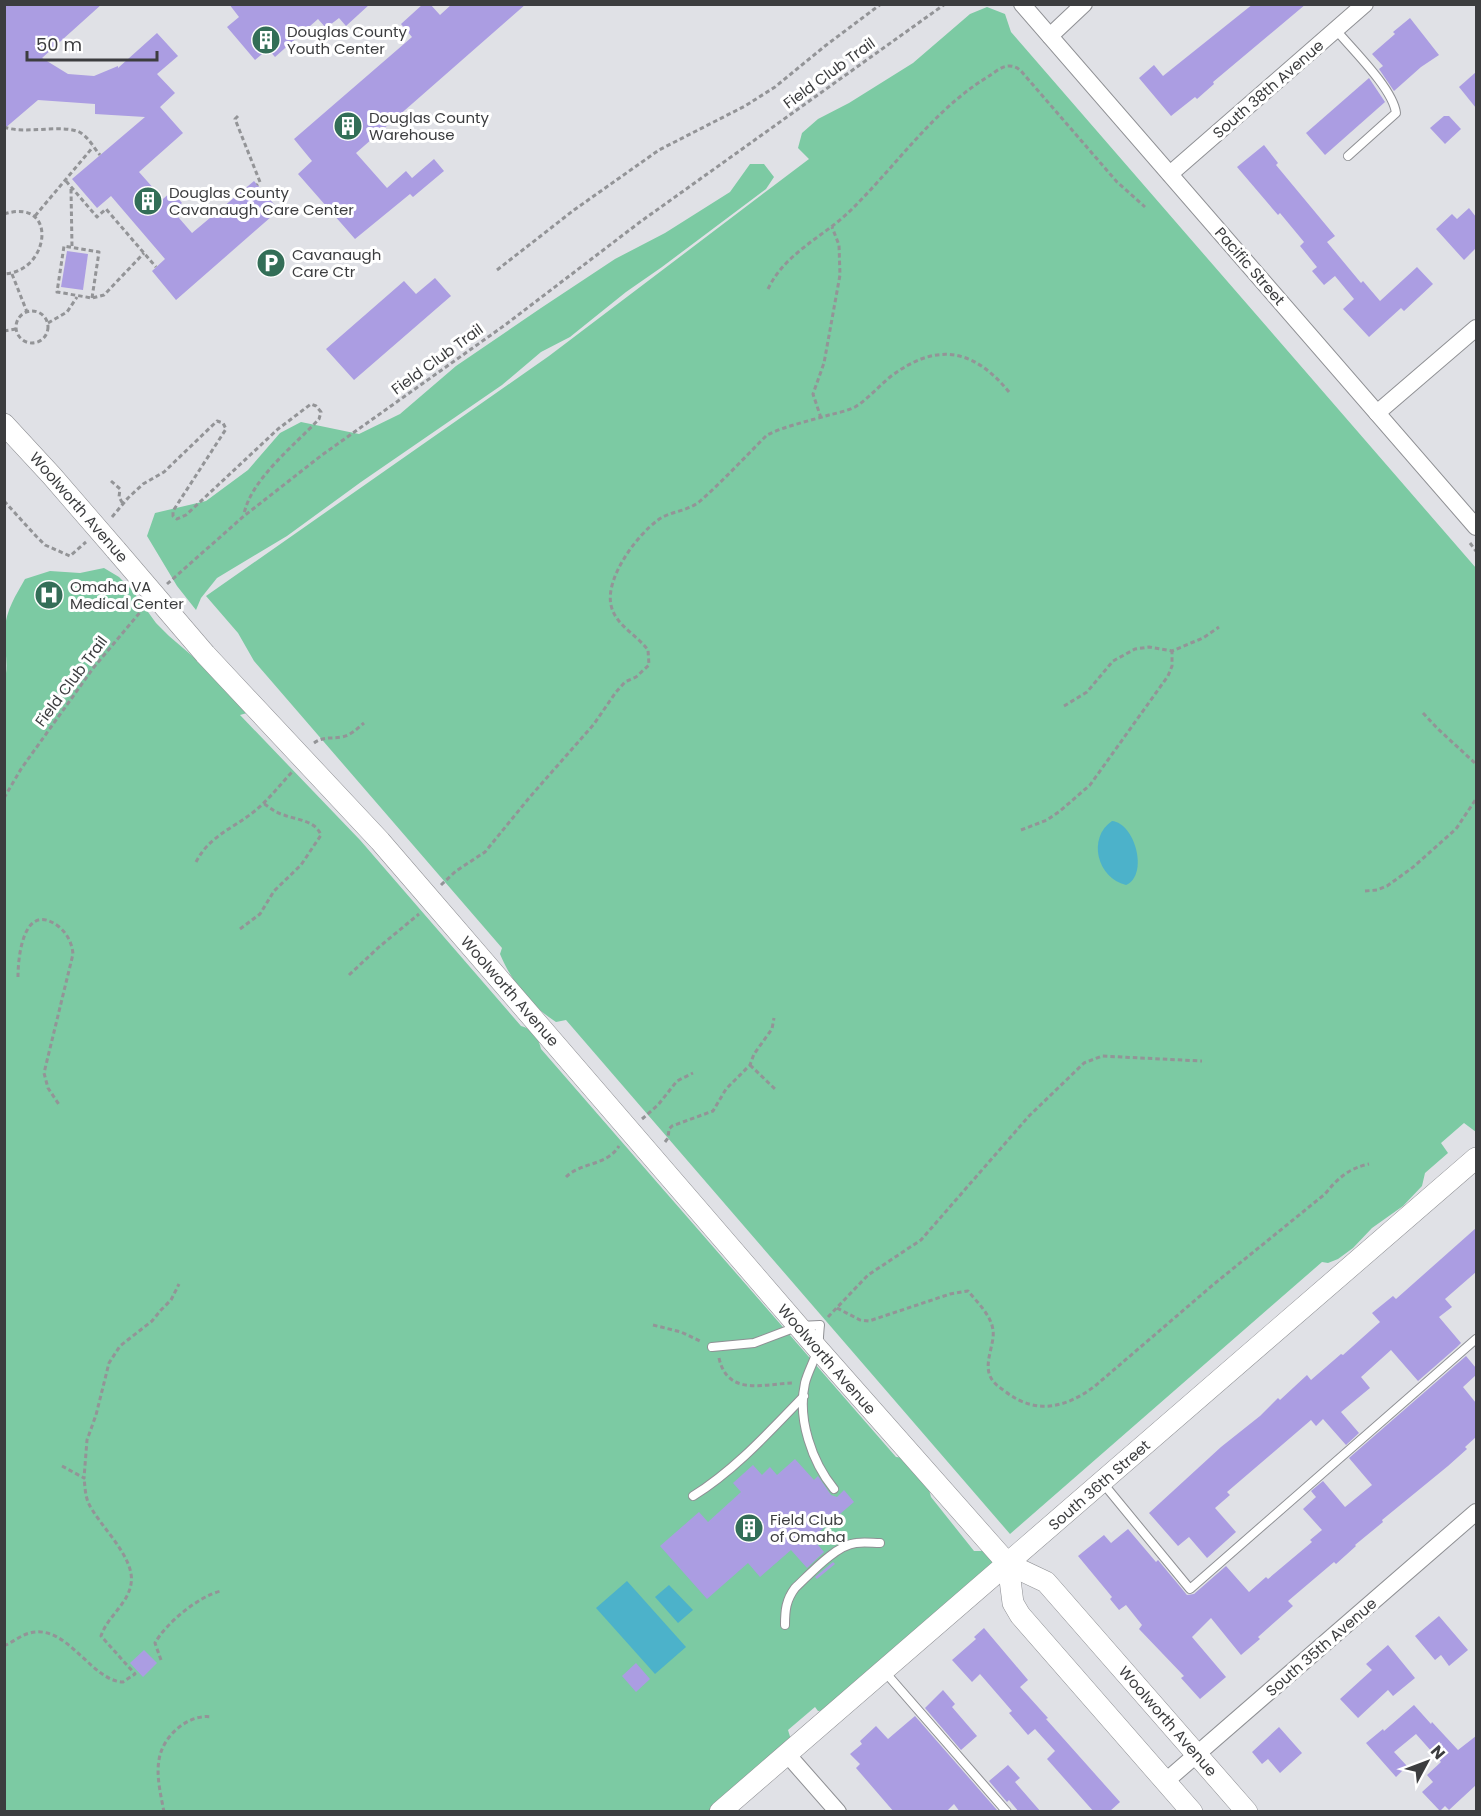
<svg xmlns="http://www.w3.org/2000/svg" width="1481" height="1816" font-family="Poppins,sans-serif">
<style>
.green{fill:#7ccaa3}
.water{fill:#4cb2ca}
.building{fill:#ab9de2}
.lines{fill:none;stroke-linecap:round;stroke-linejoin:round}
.service-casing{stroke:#8f9094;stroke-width:10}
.minor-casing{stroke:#8f9094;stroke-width:18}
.tertiary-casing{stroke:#8f9094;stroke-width:22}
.path{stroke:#939497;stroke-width:3;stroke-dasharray:4.5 3;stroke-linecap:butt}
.service{stroke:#fff;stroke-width:8}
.minor{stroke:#fff;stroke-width:16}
.tertiary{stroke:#fff;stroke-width:21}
.tertiary-bridge-casing{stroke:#8f9094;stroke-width:22;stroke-linecap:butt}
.tertiary-bridge{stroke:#fff;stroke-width:21}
.labels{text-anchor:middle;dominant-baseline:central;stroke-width:6;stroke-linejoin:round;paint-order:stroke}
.poi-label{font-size:15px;fill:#3c3d3f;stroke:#fff;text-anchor:start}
.street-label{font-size:15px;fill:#3c3d3f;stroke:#fff}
</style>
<rect width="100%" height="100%" fill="#e0e1e6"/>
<g class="green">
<path d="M987 7 1005 14 1011 32 1476 568V1132L1464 1123 1441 1143 1448 1153 1425 1173 1422 1186 1403 1206 1372 1228 1353 1248 1338 1259 1328 1263 1322 1262 1010 1534 566 1020 556 1022C531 1006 511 981 500 954L502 948 254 661 238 633 206 596 549 356 809 159 798 148 802 133 818 119 849 103 913 63 970 14Z"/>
<path d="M750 164H764L774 177 766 189 662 267 626 292 570 337 541 352 502 385 361 482 287 536 217 578 201 598 196 610 177 586 147 536 155 513 206 501 248 470 280 433 301 422 359 434 400 414 456 366 541 308 615 259 665 233 730 192Z"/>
<path d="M104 568 119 577 132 590 156 623 169 636 211 672 247 713 240 715 360 840 521 1026C532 1028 539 1039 541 1049L896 1457 905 1458 928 1486 931 1497 974 1551H983L993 1559 994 1571 832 1710 818 1711 815 1707 788 1730 792 1743 721 1811H5L4 682C10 665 3 646 5 629 6 610 16 595 25 579L50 571 80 573Z"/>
</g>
<g class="water">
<path d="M1112 821C1135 823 1149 875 1126 885 1097 878 1087 838 1112 821Z"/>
<path d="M627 1581 686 1647 655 1674 596 1608Z"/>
<path d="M669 1585 693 1610 678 1623 655 1597Z"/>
</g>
<g class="building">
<path d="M4 4H102L42 58 68 74 94 76 118 66V68L157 33 178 56 157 74 175 93 160 107 183 133 139 172 163 199 172 191 182 203 173 211 192 233 254 181 279 210 176 300 152 271 165 259 111 196 97 208 72 179 145 117 95 114V104L38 100 4 129Z"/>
<path d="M229 4H370L346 26 339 18 326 28 318 19 275 57 268 49 255 60 227 27 239 17Z"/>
<path d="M423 4H430L440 15 452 4H526L356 153 387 188 406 171 412 178 434 159 444 171 413 197 410 194 355 239 298 174 312 161 294 139 412 37 401 24Z"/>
<path d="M1253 4H1306L1213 82 1214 84 1197 99 1195 97 1171 116 1139 78 1154 65 1163 76Z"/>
<path d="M1410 18 1439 55 1421 67 1394 91 1379 69 1383 66 1372 54 1395 34 1393 32Z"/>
<path d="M1476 72V108L1459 87Z"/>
<path d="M1369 78 1385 102 1325 155 1306 133Z"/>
<path d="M1444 116H1449L1461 129 1445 144 1430 128Z"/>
<path d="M1264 145 1278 163 1276 165 1335 236 1327 242 1361 283 1363 281 1380 301 1417 267 1433 284 1404 311 1401 308 1369 337 1343 309 1354 299 1335 276 1324 285 1312 271 1317 267 1300 246 1304 242 1280 213 1278 215 1237 167Z"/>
<path d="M1469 208 1476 217V248L1464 260 1436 229 1452 214 1457 219Z"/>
<path d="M67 251 88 254 83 290 61 287Z"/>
<path d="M435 278 451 296 354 380 326 349 404 281 416 294Z"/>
<path d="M1476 1228V1272L1445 1299 1452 1307 1439 1317 1461 1343 1457 1347 1418 1381 1391 1350 1361 1377 1370 1388 1341 1412 1359 1433 1346 1445 1323 1419 1316 1426 1311 1420 1227 1492 1230 1495 1215 1508 1236 1532 1207 1558 1189 1537 1178 1546 1149 1513 1221 1447 1260 1416 1278 1398 1280 1400 1307 1375 1311 1380 1341 1354 1343 1355 1380 1322 1372 1313 1393 1296 1396 1299Z"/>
<path d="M1466 1356 1476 1368V1375L1463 1387 1476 1403V1437L1465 1447 1467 1449 1448 1466 1382 1520 1383 1522 1355 1545 1356 1546 1336 1564 1334 1562 1288 1601 1293 1606 1258 1637 1260 1639 1241 1655 1211 1618 1192 1637 1226 1677 1200 1699 1181 1678 1184 1676 1139 1629 1142 1625 1126 1605 1119 1610 1110 1599 1112 1597 1078 1556 1104 1535 1111 1543 1128 1529 1156 1562 1158 1560 1187 1595 1194 1594 1226 1566 1249 1592 1266 1577 1268 1579 1312 1542 1310 1540 1322 1530 1303 1509 1316 1497 1311 1491 1323 1481 1345 1507 1372 1485 1349 1458Z"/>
<path d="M795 1459 814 1480 818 1476 831 1495 837 1497 844 1490 854 1502 812 1538 824 1552 807 1568 791 1550 760 1577 748 1563 707 1599 660 1546 699 1512 708 1522 741 1492 733 1483 753 1465 762 1475 770 1467 777 1475Z"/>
<path d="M833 1562 835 1564 817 1579 815 1577Z"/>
<path d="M1439 1616 1468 1650 1449 1666 1441 1655 1435 1660 1415 1636Z"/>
<path d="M984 1628 1028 1680 1020 1687 1048 1718 1046 1719 1120 1802 1109 1812H1094L1047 1759 1055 1751 1035 1729 1028 1735 1009 1713 1012 1711 980 1674 972 1682 952 1660 976 1639 974 1637Z"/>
<path d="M1388 1645 1415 1678 1393 1696 1388 1690 1358 1718 1340 1699 1372 1670 1366 1664Z"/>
<path d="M144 1650 157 1663 143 1677 130 1663Z"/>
<path d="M636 1663 650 1679 636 1692 622 1676Z"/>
<path d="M943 1690 955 1704 952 1707 977 1736 961 1750 925 1708Z"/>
<path d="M1414 1705 1431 1724 1432 1722 1458 1750 1476 1736V1785L1449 1810 1445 1806 1440 1811 1422 1792 1433 1782 1427 1775 1441 1762 1416 1734 1394 1752 1407 1766 1396 1777 1366 1743 1383 1729 1384 1731Z"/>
<path d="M915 1716 997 1810 995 1812H960L954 1804 946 1812H894L856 1768 860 1764 850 1754 862 1744 860 1741 876 1726 888 1739Z"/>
<path d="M1279 1727 1302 1753 1280 1773 1268 1759 1262 1764 1252 1752Z"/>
<path d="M1008 1765 1020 1778 1015 1782 1041 1812H1019L1009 1800 1007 1802 989 1781Z"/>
</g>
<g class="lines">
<g class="service-casing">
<g id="service">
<path d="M1336 30C1353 50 1393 89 1396 113L1348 156"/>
<path d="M712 1347 754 1343 799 1326 820 1325C819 1333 819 1341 818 1348 815 1360 808 1371 805 1383 797 1419 812 1462 834 1489"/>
<path d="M1102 1482 1190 1589 1476 1339"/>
<path d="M693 1496C735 1470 770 1431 804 1396"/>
<path d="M785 1625C785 1610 786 1600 795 1588 810 1574 836 1545 856 1543 864 1542 873 1543 880 1543"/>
<path d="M885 1672 1007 1812"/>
</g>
</g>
<g class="minor-casing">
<g id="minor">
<path d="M1022 4 1476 527"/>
<path d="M1050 36 1084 4"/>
<path d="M1170 174 1365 4"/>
<path d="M1377 413 1476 328"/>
<path d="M787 1754 838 1812"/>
<path d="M1166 1781 1476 1512"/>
</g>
</g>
<g class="tertiary-casing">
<g id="tertiary">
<path d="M4 424 52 476 116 550"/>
<path d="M205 654 380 841 818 1349 1008 1564 1046 1582 1247 1812"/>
<path d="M1008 1564 1013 1603 1020 1615 1192 1812"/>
<path d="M720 1812 1476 1158"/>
</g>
</g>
<g class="path">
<path d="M238 116 235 119 260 182 257 185"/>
<path d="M4 127C26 135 64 123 81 133 89 138 94 148 100 155"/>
<path d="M66 181 97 217 106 209 156 267"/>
<path d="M71 189 72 247"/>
<path d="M4 214C59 197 50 272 4 274"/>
<path d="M35 216 93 147"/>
<path d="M497 270 574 210 659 150 745 106 775 87 825 46 881 4"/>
<path d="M12 274 27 312"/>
<path d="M768 289C785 253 823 237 850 211 897 165 933 110 989 76 995 72 1002 66 1009 66 1014 66 1018 68 1021 71L1117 182 1145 207"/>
<path d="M92 298 99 252 64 246 57 292 92 298 104 295 144 253"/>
<circle cx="32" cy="327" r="16"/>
<path d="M48 323 67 312 77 297"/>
<path d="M4 331 16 329"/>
<path d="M821 418 813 394 824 363 840 275 839 245 832 227"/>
<path d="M111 481 120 489 119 497 123 504"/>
<path d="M4 501 36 536 45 545 70 556 86 542"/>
<path d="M112 517 128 498 143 484 164 472 217 421 223 423 226 429 173 511V516L177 519 186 515 278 429 311 404 316 406 321 412 319 419C295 445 251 479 244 514"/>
<path d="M1470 543 1476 551"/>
<path d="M167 584 244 516 322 455 505 325 640 222 945 4"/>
<path d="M1064 706 1087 692 1113 661 1135 649 1149 647 1172 651 1203 638 1219 627"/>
<path d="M1423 713 1438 729 1476 764"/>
<path d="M314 743C324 736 331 739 342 737 351 735 357 729 364 723"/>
<path d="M4 798 21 769 94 667 142 610"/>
<path d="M1021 830 1047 820 1060 811 1090 785 1168 676 1172 666V651"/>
<path d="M196 862C210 835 233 829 256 810 269 799 280 785 292 772"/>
<path d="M441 885 456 871 485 852 529 798 594 724 616 692 625 682 636 677 649 665 648 650C637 635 615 625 611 605 605 578 637 535 658 520 670 511 686 512 699 502 723 481 745 457 767 435 785 426 809 421 829 415 837 413 847 411 855 407 868 399 878 387 890 377 936 342 973 348 1009 392"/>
<path d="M1365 891 1377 890 1387 886 1412 868 1456 829 1476 799"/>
<path d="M240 929 260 914 274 891 301 865 321 835C315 820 297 820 284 815 276 813 270 808 263 803"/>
<path d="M349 975 379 947 419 914"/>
<path d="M18 977C18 955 24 901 58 926 67 933 72 943 73 954L44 1073 48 1088 60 1106"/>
<path d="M750 1065 776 1090"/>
<path d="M642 1119 658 1105 677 1081 693 1073"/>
<path d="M665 1142 668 1138 669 1129 672 1126 713 1111 726 1089 750 1065 754 1054 772 1029 774 1018"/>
<path d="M566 1177C581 1162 607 1166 619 1146"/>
<path d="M837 1308 860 1320 869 1321 950 1294 968 1291C977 1302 991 1315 993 1330 995 1344 984 1361 990 1376 993 1383 999 1387 1006 1392 1036 1415 1066 1408 1095 1386L1214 1284 1325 1194C1337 1179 1349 1168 1369 1164"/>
<path d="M828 1317 868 1275 921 1240 1029 1116 1084 1063 1102 1056 1202 1061"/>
<path d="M653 1325 681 1332 702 1342"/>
<path d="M719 1358C728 1398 766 1383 794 1383"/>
<path d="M62 1466 84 1478 87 1440 96 1415 109 1363 120 1346 152 1321 161 1310 171 1300 179 1284"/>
<path d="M4 1646C13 1642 21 1635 30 1633 67 1623 91 1681 123 1682L135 1674 101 1636C107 1617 128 1604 131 1584 136 1557 98 1525 88 1502 85 1494 85 1486 84 1478"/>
<path d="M161 1660 155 1643C166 1623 199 1596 221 1591"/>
<path d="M164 1812C161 1796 156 1776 159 1760 162 1737 188 1713 212 1717"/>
</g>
<use href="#service" class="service"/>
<use href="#minor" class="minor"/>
<use href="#tertiary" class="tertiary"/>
<g class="tertiary-bridge-casing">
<path id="tertiary-bridge" d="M116 550 205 654"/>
</g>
<use href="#tertiary-bridge" class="tertiary-bridge"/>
</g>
<defs>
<g id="building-disc" transform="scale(1.5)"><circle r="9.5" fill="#336e57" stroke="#fff"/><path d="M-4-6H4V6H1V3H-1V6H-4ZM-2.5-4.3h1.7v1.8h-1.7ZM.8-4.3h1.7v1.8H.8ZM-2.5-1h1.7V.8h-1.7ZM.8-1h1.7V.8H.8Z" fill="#fff"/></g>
<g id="parking-disc" transform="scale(1.5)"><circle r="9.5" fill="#336e57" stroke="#fff"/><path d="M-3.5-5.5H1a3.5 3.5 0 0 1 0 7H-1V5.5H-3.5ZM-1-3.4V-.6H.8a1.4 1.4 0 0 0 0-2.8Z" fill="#fff"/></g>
<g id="hospital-disc" transform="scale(1.5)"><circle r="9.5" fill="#336e57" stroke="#fff"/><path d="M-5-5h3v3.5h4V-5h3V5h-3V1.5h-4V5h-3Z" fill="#fff"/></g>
</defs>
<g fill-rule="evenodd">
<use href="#building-disc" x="266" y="40"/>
<use href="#building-disc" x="348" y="126"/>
<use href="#building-disc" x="148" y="201"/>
<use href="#parking-disc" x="271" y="263"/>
<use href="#hospital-disc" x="49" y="595"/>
<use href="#building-disc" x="749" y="1528"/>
</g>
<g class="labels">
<g class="poi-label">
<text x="287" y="31">Douglas County<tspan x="287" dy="17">Youth Center</tspan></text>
<text x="369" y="117">Douglas County<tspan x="369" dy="17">Warehouse</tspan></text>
<text x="169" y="192">Douglas County<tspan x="169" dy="17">Cavanaugh Care Center</tspan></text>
<text x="292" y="254">Cavanaugh<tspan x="292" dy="17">Care Ctr</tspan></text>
<text x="70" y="586">Omaha VA<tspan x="70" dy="17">Medical Center</tspan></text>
<text x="770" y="1519">Field Club<tspan x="770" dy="17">of Omaha</tspan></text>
</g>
<g class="street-label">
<text transform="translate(829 73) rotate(-36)">Field Club Trail</text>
<text transform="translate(1268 89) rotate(-41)">South 38th Avenue</text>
<text transform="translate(1250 266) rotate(49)">Pacific Street</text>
<text transform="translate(437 359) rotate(-36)">Field Club Trail</text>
<text transform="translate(79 507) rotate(49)">Woolworth Avenue</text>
<text transform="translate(71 681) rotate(-53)">Field Club Trail</text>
<text transform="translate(510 991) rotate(49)">Woolworth Avenue</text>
<text transform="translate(827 1359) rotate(49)">Woolworth Avenue</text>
<text transform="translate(1099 1485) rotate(-41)">South 36th Street</text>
<text transform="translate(1321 1647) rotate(-41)">South 35th Avenue</text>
<text transform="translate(1168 1721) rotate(49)">Woolworth Avenue</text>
</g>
</g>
<rect width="1481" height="1816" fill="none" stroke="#3c3d3f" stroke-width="12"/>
<g transform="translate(1427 1762) rotate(49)" stroke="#ffffff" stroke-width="4.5" paint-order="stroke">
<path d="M0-4.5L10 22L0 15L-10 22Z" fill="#3c3d3f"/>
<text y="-9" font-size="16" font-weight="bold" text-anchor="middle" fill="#3c3d3f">N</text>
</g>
<path d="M27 51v9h130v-9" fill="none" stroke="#3c3d3f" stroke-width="3"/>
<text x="36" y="51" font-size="18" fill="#3c3d3f" stroke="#ffffff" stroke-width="4.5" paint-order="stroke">50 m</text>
</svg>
